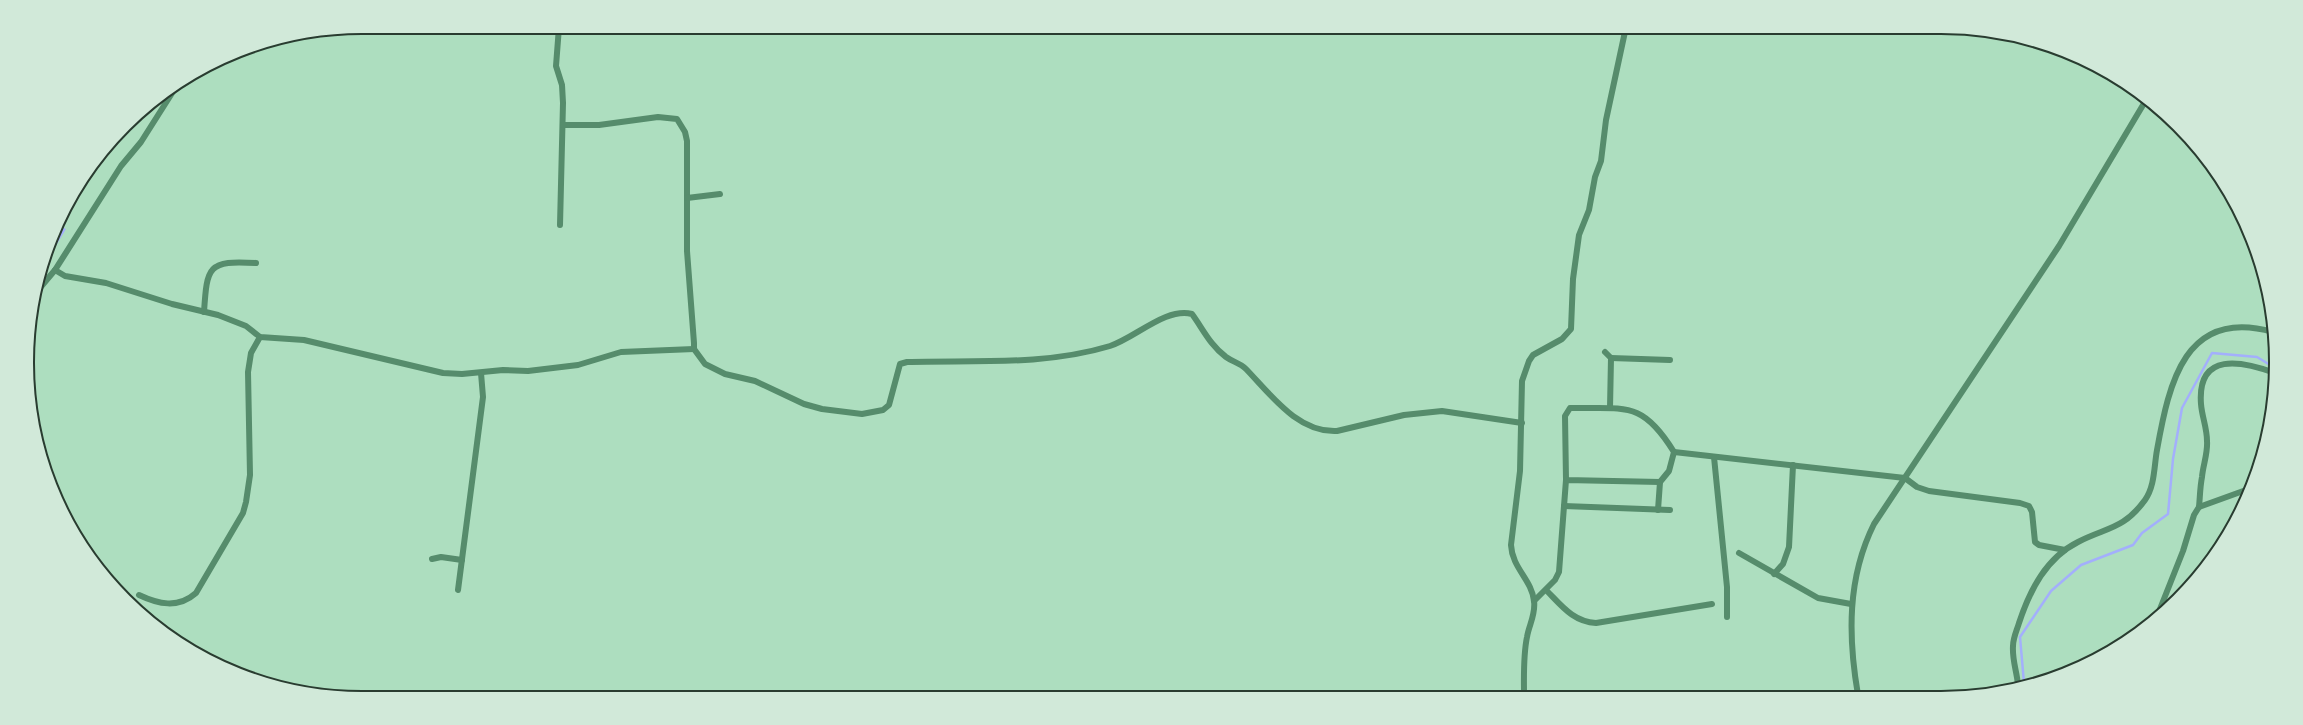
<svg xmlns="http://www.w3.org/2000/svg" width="2303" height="725" font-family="Arial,sans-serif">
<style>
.water{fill:#a3affc}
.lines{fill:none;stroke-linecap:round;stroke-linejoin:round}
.stream{stroke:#a3affc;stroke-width:2.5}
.street{stroke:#568c6c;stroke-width:6}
.rim{fill:none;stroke:#293c30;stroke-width:2}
</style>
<rect width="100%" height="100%" fill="#addebf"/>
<path class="water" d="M58 225 66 229 48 259Z"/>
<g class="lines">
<path class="stream" d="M2024 683 2020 637 2051 591 2081 565 2133 545 2142 533 2168 514 2173 459 2182 408 2212 353 2257 357 2275 368"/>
<g class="street">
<path d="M559 27 556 66 562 85 563 103 560 225"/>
<path d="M563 125H599L658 117 677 119 685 132 687 141V251L694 343V349L705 364 725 374 755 381 804 404 822 409 862 414 883 410 889 405 900 364 907 362C974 360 1044 366 1110 346 1135 338 1166 307 1192 314 1203 329 1210 345 1226 357 1233 362 1240 363 1246 369 1271 395 1298 433 1337 431L1404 415 1442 411 1522 423"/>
<path d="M687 198 720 194"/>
<path d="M55 270 65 276 106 283 172 304 218 315 246 326 260 337 304 340 443 373 462 374 503 370 528 371 578 365 621 352 694 349"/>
<path d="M39 289 55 270 121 166 141 142 174 90"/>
<path d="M204 312C207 266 208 260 256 263"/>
<path d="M1605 352 1611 358 1610 408"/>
<path d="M1611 358 1670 360"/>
<path d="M1674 452 1905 478 1917 487 1929 491 2020 503 2029 506 2032 512 2035 542 2039 545 2065 550"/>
<path d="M1714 457 1727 587V617"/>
<path d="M1564 506 1670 510"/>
<path d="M2199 507C2200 497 2200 487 2202 477 2203 465 2208 453 2207 441 2207 428 2202 417 2201 404 2197 351 2242 361 2275 373"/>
<path d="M1658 510 1660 482"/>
<path d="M1739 553 1818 598 1851 604"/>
<path d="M432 559 441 557 462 560"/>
<path d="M1774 574 1783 564 1789 547 1793 465"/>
<path d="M458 590 483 397 481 373"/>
<path d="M1546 590C1561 605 1573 622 1596 623L1712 604"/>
<path d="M139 595C158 604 178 609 196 593L243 513 246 502 250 475 248 372 251 353 260 337"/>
<path d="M1534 601 1555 580 1559 572 1566 480 1565 416 1570 408C1626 409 1642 400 1674 452L1669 471 1660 482 1566 480"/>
<path d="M2158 614 2183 551 2194 515 2199 507 2246 490"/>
<path d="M2018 685C2017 672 2012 660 2013 646 2013 638 2017 630 2019 623 2030 590 2046 558 2078 542 2107 527 2123 530 2145 500 2155 486 2154 466 2157 450 2169 383 2185 307 2273 332"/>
<path d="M1858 695C1848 637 1847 578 1874 524L2059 246 2146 100"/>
<path d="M1524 696C1524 677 1523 656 1527 637 1529 625 1536 614 1534 601 1532 580 1512 568 1511 545L1520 471 1522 381 1529 361 1533 355 1562 339 1571 329 1573 279 1579 235 1589 210 1595 177 1601 161 1606 120 1626 27"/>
</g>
</g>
<path d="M0 0H2303V725H0ZM362 34H1941A328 328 0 0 1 2269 362V363A328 328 0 0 1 1941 691H362A328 328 0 0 1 34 363V362A328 328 0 0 1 362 34Z" fill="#d1e9d9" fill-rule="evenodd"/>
<path class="rim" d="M362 34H1941A328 328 0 0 1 2269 362V363A328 328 0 0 1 1941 691H362A328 328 0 0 1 34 363V362A328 328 0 0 1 362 34Z"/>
</svg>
